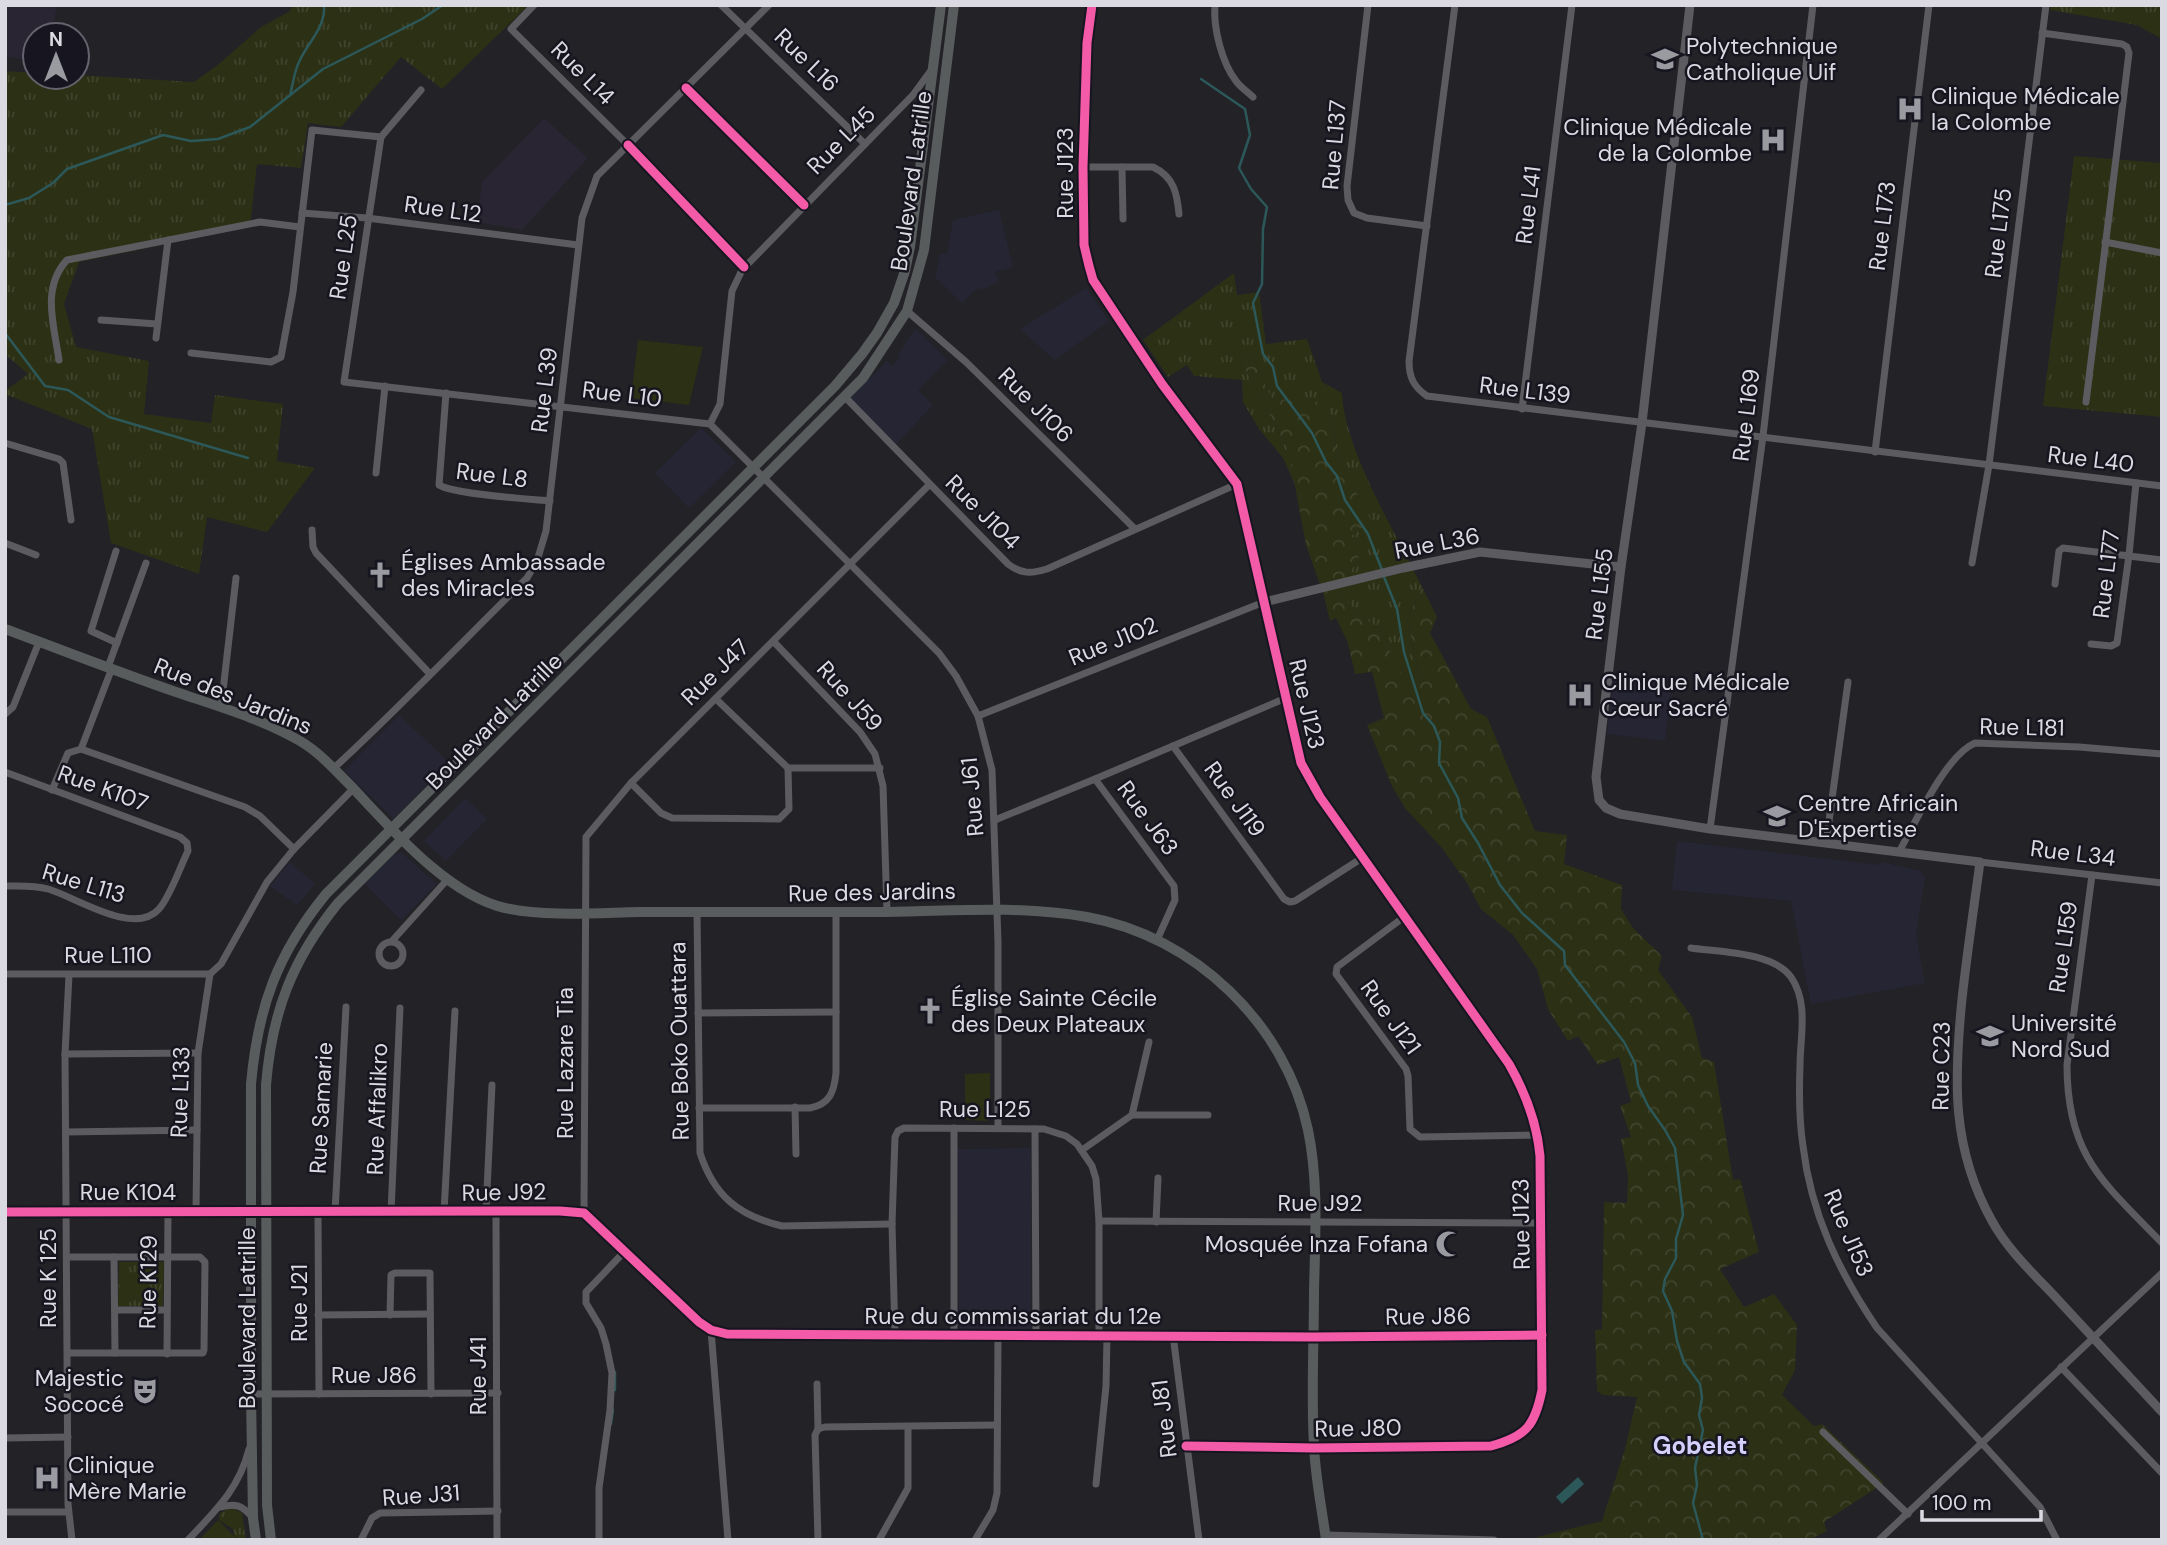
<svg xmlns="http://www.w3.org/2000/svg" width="2167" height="1545" font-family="'DM Sans',sans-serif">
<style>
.built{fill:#262534}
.education{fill:#292533}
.grass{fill:url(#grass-tufts)}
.forest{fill:url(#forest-crowns)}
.garden{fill:#2c3015}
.water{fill:#2c5859}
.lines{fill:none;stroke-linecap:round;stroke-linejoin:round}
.stream{stroke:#2c5859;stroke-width:2.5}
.minor{stroke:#5c5b60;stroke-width:7}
.tertiary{stroke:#5c5b60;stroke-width:9}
.secondary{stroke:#595c5d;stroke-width:10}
.cycleway-casing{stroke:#171620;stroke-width:13}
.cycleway{stroke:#f35aa7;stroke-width:9}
.labels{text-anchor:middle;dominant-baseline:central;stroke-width:5;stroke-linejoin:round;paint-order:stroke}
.poi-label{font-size:23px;fill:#dbdae2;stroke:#171620;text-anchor:start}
.street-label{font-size:23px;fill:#dbdae2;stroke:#171620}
.neighbourhood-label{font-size:24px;font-weight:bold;fill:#d4d0fc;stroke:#171620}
</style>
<defs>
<pattern id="grass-tufts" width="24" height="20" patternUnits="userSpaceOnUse" patternTransform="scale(1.75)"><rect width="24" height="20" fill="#2c3015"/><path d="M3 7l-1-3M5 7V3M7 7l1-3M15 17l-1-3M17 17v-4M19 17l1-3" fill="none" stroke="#40442c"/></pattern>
<pattern id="forest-crowns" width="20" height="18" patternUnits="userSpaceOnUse" patternTransform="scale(1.75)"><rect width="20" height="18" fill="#2c3015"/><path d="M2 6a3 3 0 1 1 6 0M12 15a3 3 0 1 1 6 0" fill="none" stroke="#40442c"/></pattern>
</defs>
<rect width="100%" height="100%" fill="#222227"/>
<g class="built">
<path d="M999 210 1013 267 995 272 999 282 981 290 978 287 962 303 935 277 940 254H947L953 220Z"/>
<path d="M1086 288 1109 321 1055 360 1020 329Z"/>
<path d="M915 328 947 360 918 390 933 405 896 444 849 399 887 361 892 366 899 359V354Z"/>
<path d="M701 428 736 462 689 508 655 473Z"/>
<path d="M1613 677 1672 684 1665 741 1607 734Z"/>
<path d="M399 715 449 762 394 819 344 771Z"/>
<path d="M465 798 487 819 446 861 424 841Z"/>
<path d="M1677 841 1881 865 1882 862 1920 871 1925 878 1916 935 1925 983 1811 1004 1791 901 1672 890Z"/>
<path d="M402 853 437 884 401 920 365 884 394 855Z"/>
<path d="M290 862 315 884 297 905 270 886Z"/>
<path d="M1031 1148V1330H959L958 1149Z"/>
</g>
<g class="education">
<path d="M5 5H57L52 35H35V61L5 57Z"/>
<path d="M544 118 588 158 522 230 477 222 482 182Z"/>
</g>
<g class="grass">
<path d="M292 5H529L442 89 401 57 341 127 308 123 301 168 257 164 250 227 79 262 64 304 76 347 149 361 144 414 211 423 215 395 283 404 277 461 315 468 267 532 207 517 199 574 111 543 92 429 5 394V391L28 374 5 354V71L35 73V77L77 75 194 82 219 64 261 27 290 11Z"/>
<path d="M2051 5H2162V39L2137 25 2050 10Z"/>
<path d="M2074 156 2162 163V417L2043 406Z"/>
<path d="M1234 273 1237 295 1259 292 1266 344 1307 339 1322 382 1342 393C1344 449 1397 535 1422 587L1407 619 1419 677 1403 681 1381 632 1338 594 1362 551 1350 537 1370 519 1337 456 1333 418 1295 401 1271 398 1251 352 1240 360 1288 449 1296 487 1283 458 1259 429 1243 402 1242 380 1194 376 1187 365 1168 377 1143 340Z"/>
<path d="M119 1262H164L163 1306H118Z"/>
<path d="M231 1507 242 1513 246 1540H239L234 1535 233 1529 219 1520 220 1513Z"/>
</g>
<path class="forest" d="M1251 352 1271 398 1295 401 1324 402 1333 418 1337 456 1371 520 1350 537 1362 551 1338 594 1381 632 1404 681 1419 677 1407 619 1422 587 1437 617 1430 633 1471 709 1487 717 1535 831 1567 835 1564 864 1622 885 1621 909 1633 928 1662 956 1658 970 1692 1017 1702 1058 1714 1062 1733 1180 1740 1179 1759 1252 1720 1269 1744 1307 1774 1294 1797 1325 1795 1370 1782 1395 1814 1426 1822 1424 1884 1483 1824 1522 1827 1531 1809 1540H1538L1537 1537 1602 1521 1625 1449 1637 1397 1603 1395 1597 1391 1595 1330 1602 1329 1604 1202 1627 1203 1628 1176 1621 1139 1631 1137 1620 1106 1631 1102 1619 1057 1598 1065 1578 1036 1568 1041 1548 1009 1537 969 1513 935 1481 909 1467 883 1442 848 1405 808 1392 786 1367 725 1384 718 1372 672 1355 674 1348 643 1336 618 1330 621 1324 596 1306 545 1288 449 1240 360Z"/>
<g class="garden">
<path d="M638 340 703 347 689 405 631 398Z"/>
<path d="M990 1073V1118L987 1121 965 1120V1074Z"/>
<path d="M218 1520 238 1540H199Z"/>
</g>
<path class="water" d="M1578 1477 1584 1484 1562 1504 1556 1497Z"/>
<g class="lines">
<g class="stream">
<path d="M1201 79 1245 109 1250 135 1239 168 1251 189 1267 207 1263 229 1262 284 1253 303 1263 354 1273 367 1277 386 1312 433 1326 462 1337 476 1345 500 1368 534 1382 570"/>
<path d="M290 95C293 85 294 72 299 62 307 43 326 28 324 5"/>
<path d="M5 205 29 198 53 183 67 169 163 135 191 141 218 139 250 127 323 69 422 19 443 5"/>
<path d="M5 333 45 386 68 390 109 417 248 458"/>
<path d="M1384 577 1397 609 1404 652 1423 713 1434 726 1440 742 1439 763 1458 798 1462 818 1478 843 1500 885 1522 913 1564 951 1565 965 1624 1042 1635 1063 1638 1085 1648 1106 1665 1130 1675 1148 1683 1215 1676 1239V1258L1665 1279 1663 1291 1672 1311 1677 1341 1684 1362 1700 1384 1702 1398 1699 1415 1703 1430 1695 1468 1697 1485 1693 1503 1703 1540"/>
<path d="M615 1390V1372"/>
<path d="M611 1424 613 1410"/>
</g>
<g class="minor">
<path d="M534 5 511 29 628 145 744 267"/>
<path d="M721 5 865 144"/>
<path d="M1215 5C1213 28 1222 63 1236 81 1240 87 1248 92 1253 97"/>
<path d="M1368 5 1347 186 1348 200 1354 213 1367 218 1427 226"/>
<path d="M1455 5 1409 361C1409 378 1414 387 1427 396L2162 486"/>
<path d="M2042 33 2122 44 2127 47 2129 53 2086 402"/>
<path d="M686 88 804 205"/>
<path d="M381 137 344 382 710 424 939 653 956 676 978 716 992 770 998 942V1128"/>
<path d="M381 137 421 90"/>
<path d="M1083 167H1153C1174 177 1177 193 1179 214"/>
<path d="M1122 167 1123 219"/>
<path d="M302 213 367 218 578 245"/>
<path d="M2105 242 2162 253"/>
<path d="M907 311 966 362 1135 529"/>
<path d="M101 320 157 324"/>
<path d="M156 338 168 240"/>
<path d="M191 353 271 362 281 357 293 292 312 130 381 137"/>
<path d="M59 360C54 325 41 288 67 260L260 222 300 227"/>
<path d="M446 393 439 485C453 494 528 499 550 501"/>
<path d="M845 397 1008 564C1021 574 1031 574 1047 569L1237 484"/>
<path d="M1522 409 1572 5"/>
<path d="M710 424 720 404 732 291 742 270 913 95 932 69"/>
<path d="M5 443 59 459 63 463 71 520"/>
<path d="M1875 452 1929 5"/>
<path d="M376 473 385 386"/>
<path d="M312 530 313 547 316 553 430 674"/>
<path d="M5 543 36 555"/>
<path d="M116 551 91 631 117 643"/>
<path d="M1972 563 1989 465 2046 5"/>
<path d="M2055 584 2059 551 2063 548 2162 560"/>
<path d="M774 642 860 732 875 754 883 786 887 912"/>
<path d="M2091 644 2111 646 2117 643 2129 555 2136 483"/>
<path d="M108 667 146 563"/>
<path d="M1286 698 1173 746 1284 899 1290 902 1295 901 1362 858"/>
<path d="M716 699 788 768H880"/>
<path d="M221 708 236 578"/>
<path d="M5 714 13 707 39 642"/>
<path d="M978 716 1264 602"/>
<path d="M81 749 245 807 260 816 294 849"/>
<path d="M334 768C400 707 463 641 527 578L537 561 546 531 582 218 597 176 769 5"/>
<path d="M5 772 180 837 187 843 188 851C180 867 171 895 159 909 134 937 76 897 48 889 34 885 20 886 5 886"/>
<path d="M1095 779 1173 746"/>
<path d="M631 783 661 813 672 818 779 819 789 809 788 768"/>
<path d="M52 790 68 753 81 749 112 668"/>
<path d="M995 820 1095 779 1174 886 1175 900 1157 940"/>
<path d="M1710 829 1763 436 1813 5"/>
<path d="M1826 843 1848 682"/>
<path d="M1899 852C1915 823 1946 755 1975 743L2079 747 2162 754"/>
<path d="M1980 862 2162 883"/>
<path d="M2092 875 2067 1065C2067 1156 2103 1182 2162 1243"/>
<path d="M697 912 700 1153C714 1196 739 1216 782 1226L892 1224"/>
<path d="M1404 917 1337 967 1336 974 1406 1069 1408 1076 1410 1129 1420 1137 1538 1135"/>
<path d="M392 941 447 880"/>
<circle cx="391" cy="954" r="12"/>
<path d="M1691 948C1719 952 1773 952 1791 977 1809 1003 1800 1037 1800 1066 1799 1092 1799 1120 1803 1146 1811 1214 1839 1272 1877 1328L2040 1507 2057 1540"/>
<path d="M5 974H210"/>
<path d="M210 974 221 964 267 882 294 849 353 789"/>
<path d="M69 975 65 1054 68 1504 72 1540"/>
<path d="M698 1013 836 1012"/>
<path d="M65 1054 198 1053"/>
<path d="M795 1107 796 1154"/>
<path d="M699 1108H810C830 1104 834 1092 836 1073V912"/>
<path d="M1132 1115 1149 1042"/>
<path d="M1035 1129 1036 1336"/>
<path d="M66 1132 197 1130"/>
<path d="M1082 1150 1132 1115H1208"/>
<path d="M196 1211 198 1053 210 974"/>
<path d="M486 1211 492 1085"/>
<path d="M5 1212 560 1211 584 1213 699 1322 711 1330 727 1334 1314 1337 1542 1335"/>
<path d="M318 1212 319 1394"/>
<path d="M335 1212 346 1007"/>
<path d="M391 1212 400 1008"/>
<path d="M444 1212 455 1011"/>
<path d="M496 1212 497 1540"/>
<path d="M584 1213 586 837 631 783 929 485"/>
<path d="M1099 1221 1541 1223"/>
<path d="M1156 1222 1158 1178"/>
<path d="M114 1257 115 1353"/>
<path d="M115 1310H167"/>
<path d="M318 1315 430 1314"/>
<path d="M390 1315 391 1275 395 1273H430L431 1394"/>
<path d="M711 1330 728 1540"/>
<path d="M1173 1335 1199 1540"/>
<path d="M895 1336 892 1224 895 1137 898 1131 904 1128 1044 1129 1066 1136 1077 1144 1092 1166 1096 1179 1099 1221V1336"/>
<path d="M954 1336V1128"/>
<path d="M68 1353H203L204 1350 205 1262 200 1257H68"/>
<path d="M167 1354 168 1212"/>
<path d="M2061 1367 2162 1473"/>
<path d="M817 1384 818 1429"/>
<path d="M251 1394 498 1393"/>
<path d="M1823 1432 1908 1514"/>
<path d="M5 1438 68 1437"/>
<path d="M1186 1446 1314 1448"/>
<path d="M1096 1484 1106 1386 1107 1336"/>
<path d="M220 1507C236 1503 242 1505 253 1518"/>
<path d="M5 1512H68"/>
<path d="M1326 1535 1494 1540"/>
<path d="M188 1540C216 1510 239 1489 249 1449"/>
<path d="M361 1540 372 1518 380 1513 498 1511"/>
<path d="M599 1540V1488L610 1410 612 1373 606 1344 601 1328 586 1303V1292L625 1251"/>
<path d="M818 1540 815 1435 818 1429 825 1427 997 1425"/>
<path d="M879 1540 908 1488V1427"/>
<path d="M975 1540 993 1510 997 1493 998 1336"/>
<path d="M1879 1540 2162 1273"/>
</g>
<g class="tertiary">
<path d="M1092 5 1087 43 1083 167 1084 245 1089 266 1093 280 1162 384 1237 484 1298 754 1320 797 1509 1064 1520 1083 1538 1135 1540 1176 1542 1390C1535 1425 1527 1436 1491 1446L1314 1448"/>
<path d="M1690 5 1642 423 1621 567 1596 777 1599 800 1606 808 1620 814 1710 829 1980 862C1974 907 1967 953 1962 999 1954 1079 1951 1148 1992 1221 2009 1252 2037 1277 2060 1302 2094 1339 2128 1375 2162 1412"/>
<path d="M1264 602 1403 568 1480 552 1621 567"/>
</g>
<g class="secondary">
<path d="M5 629C62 650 118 672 176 692 217 706 262 719 300 741 319 752 334 769 350 785 390 827 447 895 505 908 547 917 595 913 639 912 718 912 798 912 877 912 947 911 1019 905 1087 917 1194 936 1286 1024 1308 1130 1319 1183 1315 1239 1314 1292 1314 1343 1311 1394 1314 1445 1315 1476 1322 1509 1326 1540"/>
<path d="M256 1540 253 1518 251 1394V1084C258 1007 277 954 326 894L835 386 862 354 877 333 894 303 905 271 910 247 941 5"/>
<path d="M271 1540 267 1505 266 1085C272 1012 292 960 338 903L863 378 907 311 924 250 954 5"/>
</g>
<g class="cycleway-casing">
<g id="cycleway">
<path d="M1092 5 1087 43 1083 167 1084 245 1089 266 1093 280 1162 384 1237 484 1301 763 1320 797 1509 1064C1525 1092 1537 1123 1540 1156L1542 1390C1535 1425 1527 1436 1491 1446L1314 1448 1186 1446"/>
<path d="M686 88 804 205"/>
<path d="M628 145 744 267"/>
<path d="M5 1212 560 1211 584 1213 699 1322 711 1330 727 1334 1314 1337 1542 1335"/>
</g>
</g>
<use href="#cycleway" class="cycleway"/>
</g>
<defs>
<g id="university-bare" transform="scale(2.1)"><path d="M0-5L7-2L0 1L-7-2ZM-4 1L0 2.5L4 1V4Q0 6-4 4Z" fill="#9a9aa1" stroke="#171620" stroke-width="2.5" paint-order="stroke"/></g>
<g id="hospital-bare" transform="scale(2.1)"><path d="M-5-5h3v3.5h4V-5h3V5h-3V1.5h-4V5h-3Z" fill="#9a9aa1" stroke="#171620" stroke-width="2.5" paint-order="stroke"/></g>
<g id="church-bare" transform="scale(2.1)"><path d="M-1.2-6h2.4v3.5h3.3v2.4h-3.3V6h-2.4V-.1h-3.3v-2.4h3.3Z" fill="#9a9aa1" stroke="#171620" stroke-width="2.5" paint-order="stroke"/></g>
<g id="mosque-bare" transform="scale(2.1)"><path d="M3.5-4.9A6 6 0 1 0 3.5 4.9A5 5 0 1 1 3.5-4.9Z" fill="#9a9aa1" stroke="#171620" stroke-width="2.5" paint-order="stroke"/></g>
<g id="theatre-bare" transform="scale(2.1)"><path d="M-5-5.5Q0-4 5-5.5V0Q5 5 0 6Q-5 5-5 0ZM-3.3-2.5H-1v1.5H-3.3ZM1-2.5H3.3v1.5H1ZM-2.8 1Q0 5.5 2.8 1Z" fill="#9a9aa1" stroke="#171620" stroke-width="2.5" paint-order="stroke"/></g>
</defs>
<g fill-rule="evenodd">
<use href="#university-bare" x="1665" y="59"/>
<use href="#hospital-bare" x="1910" y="109"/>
<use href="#hospital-bare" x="1773" y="140"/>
<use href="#church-bare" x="380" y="575"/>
<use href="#hospital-bare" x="1580" y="695"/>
<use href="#university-bare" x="1777" y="816"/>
<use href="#church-bare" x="930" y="1011"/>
<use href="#university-bare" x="1990" y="1036"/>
<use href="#mosque-bare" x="1449" y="1244"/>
<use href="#theatre-bare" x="145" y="1391"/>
<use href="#hospital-bare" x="47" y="1478"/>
</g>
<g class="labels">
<g class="poi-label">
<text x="1686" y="46">Polytechnique<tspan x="1686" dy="26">Catholique Uif</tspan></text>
<text x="1931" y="96">Clinique Médicale<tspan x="1931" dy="26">la Colombe</tspan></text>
<text x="1752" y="127" text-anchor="end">Clinique Médicale<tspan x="1752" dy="26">de la Colombe</tspan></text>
<text x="401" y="562">Églises Ambassade<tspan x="401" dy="26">des Miracles</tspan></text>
<text x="1601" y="682">Clinique Médicale<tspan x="1601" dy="26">Cœur Sacré</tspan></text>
<text x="1798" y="803">Centre Africain<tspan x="1798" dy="26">D'Expertise</tspan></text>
<text x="951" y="998">Église Sainte Cécile<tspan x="951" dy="26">des Deux Plateaux</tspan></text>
<text x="2011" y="1023">Université<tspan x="2011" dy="26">Nord Sud</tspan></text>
<text x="1428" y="1244" text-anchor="end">Mosquée Inza Fofana</text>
<text x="124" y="1378" text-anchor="end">Majestic<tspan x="124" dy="26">Sococé</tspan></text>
<text x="68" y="1465">Clinique<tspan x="68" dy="26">Mère Marie</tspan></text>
</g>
<g class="street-label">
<text transform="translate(807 60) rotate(44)">Rue L16</text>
<text transform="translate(583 73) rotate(45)">Rue L14</text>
<text transform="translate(841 140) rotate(-45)">Rue L45</text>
<text transform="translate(1334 145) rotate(-85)">Rue L137</text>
<text transform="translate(1065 173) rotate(-90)">Rue J123</text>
<text transform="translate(911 181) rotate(-82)">Boulevard Latrille</text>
<text transform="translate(1528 205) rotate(-83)">Rue L41</text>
<text transform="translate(443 209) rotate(8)">Rue L12</text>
<text transform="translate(1882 226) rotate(-83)">Rue L173</text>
<text transform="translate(1998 233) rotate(-83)">Rue L175</text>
<text transform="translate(343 257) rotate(-82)">Rue L25</text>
<text transform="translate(544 390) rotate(-83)">Rue L39</text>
<text transform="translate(1525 390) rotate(7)">Rue L139</text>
<text transform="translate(622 394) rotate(7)">Rue L10</text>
<text transform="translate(1036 405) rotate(45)">Rue J106</text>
<text transform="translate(1746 415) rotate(-83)">Rue L169</text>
<text transform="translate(2091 459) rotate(7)">Rue L40</text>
<text transform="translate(492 475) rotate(7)">Rue L8</text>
<text transform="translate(983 512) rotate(45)">Rue J104</text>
<text transform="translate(1437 543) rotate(-11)">Rue L36</text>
<text transform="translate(2106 574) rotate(-83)">Rue L177</text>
<text transform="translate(1599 594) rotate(-83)">Rue L155</text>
<text transform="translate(1113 641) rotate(-22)">Rue J102</text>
<text transform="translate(715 672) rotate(-44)">Rue J47</text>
<text transform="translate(233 696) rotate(22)">Rue des Jardins</text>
<text transform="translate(850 696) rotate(48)">Rue J59</text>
<text transform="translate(1307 704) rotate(77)">Rue J123</text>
<text transform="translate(494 721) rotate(-45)">Boulevard Latrille</text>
<text transform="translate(2022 727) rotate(1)">Rue L181</text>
<text transform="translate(103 788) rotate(20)">Rue K107</text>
<text transform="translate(972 797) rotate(-95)">Rue J61</text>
<text transform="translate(1235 799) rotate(54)">Rue J119</text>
<text transform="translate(1148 818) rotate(54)">Rue J63</text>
<text transform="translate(2073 853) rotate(7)">Rue L34</text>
<text transform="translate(84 883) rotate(17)">Rue L113</text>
<text transform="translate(872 892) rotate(-1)">Rue des Jardins</text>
<text transform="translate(2063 947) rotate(-82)">Rue L159</text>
<text x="108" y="955">Rue L110</text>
<text transform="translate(1391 1017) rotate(54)">Rue J121</text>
<text transform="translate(679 1041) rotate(-91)">Rue Boko Ouattara</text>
<text transform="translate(565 1063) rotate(-90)">Rue Lazare Tia</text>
<text transform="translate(1941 1066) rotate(-89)">Rue C23</text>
<text transform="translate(180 1092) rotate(-88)">Rue L133</text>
<text transform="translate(321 1108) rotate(-87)">Rue Samarie</text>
<text transform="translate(377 1109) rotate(-88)">Rue Affalikro</text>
<text x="985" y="1109">Rue L125</text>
<text x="128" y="1192">Rue K104</text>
<text transform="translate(504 1192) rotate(-1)">Rue J92</text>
<text x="1320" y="1203">Rue J92</text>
<text transform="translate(1521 1224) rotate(-91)">Rue J123</text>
<text transform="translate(1849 1233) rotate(67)">Rue J153</text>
<text transform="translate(48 1278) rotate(-90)">Rue K 125</text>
<text transform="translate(148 1282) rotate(-89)">Rue K129</text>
<text transform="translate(299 1303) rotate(-90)">Rue J21</text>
<text x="1013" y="1316">Rue du commissariat du 12e</text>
<text transform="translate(1428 1316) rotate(-1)">Rue J86</text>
<text transform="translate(247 1318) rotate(-90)">Boulevard Latrille</text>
<text x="374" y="1375">Rue J86</text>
<text transform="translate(478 1376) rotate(-90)">Rue J41</text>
<text transform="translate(1164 1419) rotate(-97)">Rue J81</text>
<text transform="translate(1358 1428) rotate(-1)">Rue J80</text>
<text transform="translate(421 1495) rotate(-4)">Rue J31</text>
</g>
<g class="neighbourhood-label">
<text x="1700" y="1445">Gobelet</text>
</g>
</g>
<rect width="2167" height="1545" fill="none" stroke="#dbdae2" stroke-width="14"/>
<g transform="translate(56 56)"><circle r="33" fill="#171620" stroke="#65646e" stroke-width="2"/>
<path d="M0-5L12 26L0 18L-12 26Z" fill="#9a9aa1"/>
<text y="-10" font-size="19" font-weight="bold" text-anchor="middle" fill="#dbdae2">N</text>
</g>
<path d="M1922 1510v10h119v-10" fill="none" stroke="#dbdae2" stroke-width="3.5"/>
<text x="1932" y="1510" font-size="21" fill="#dbdae2" stroke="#171620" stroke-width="5" paint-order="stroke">100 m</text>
</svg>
